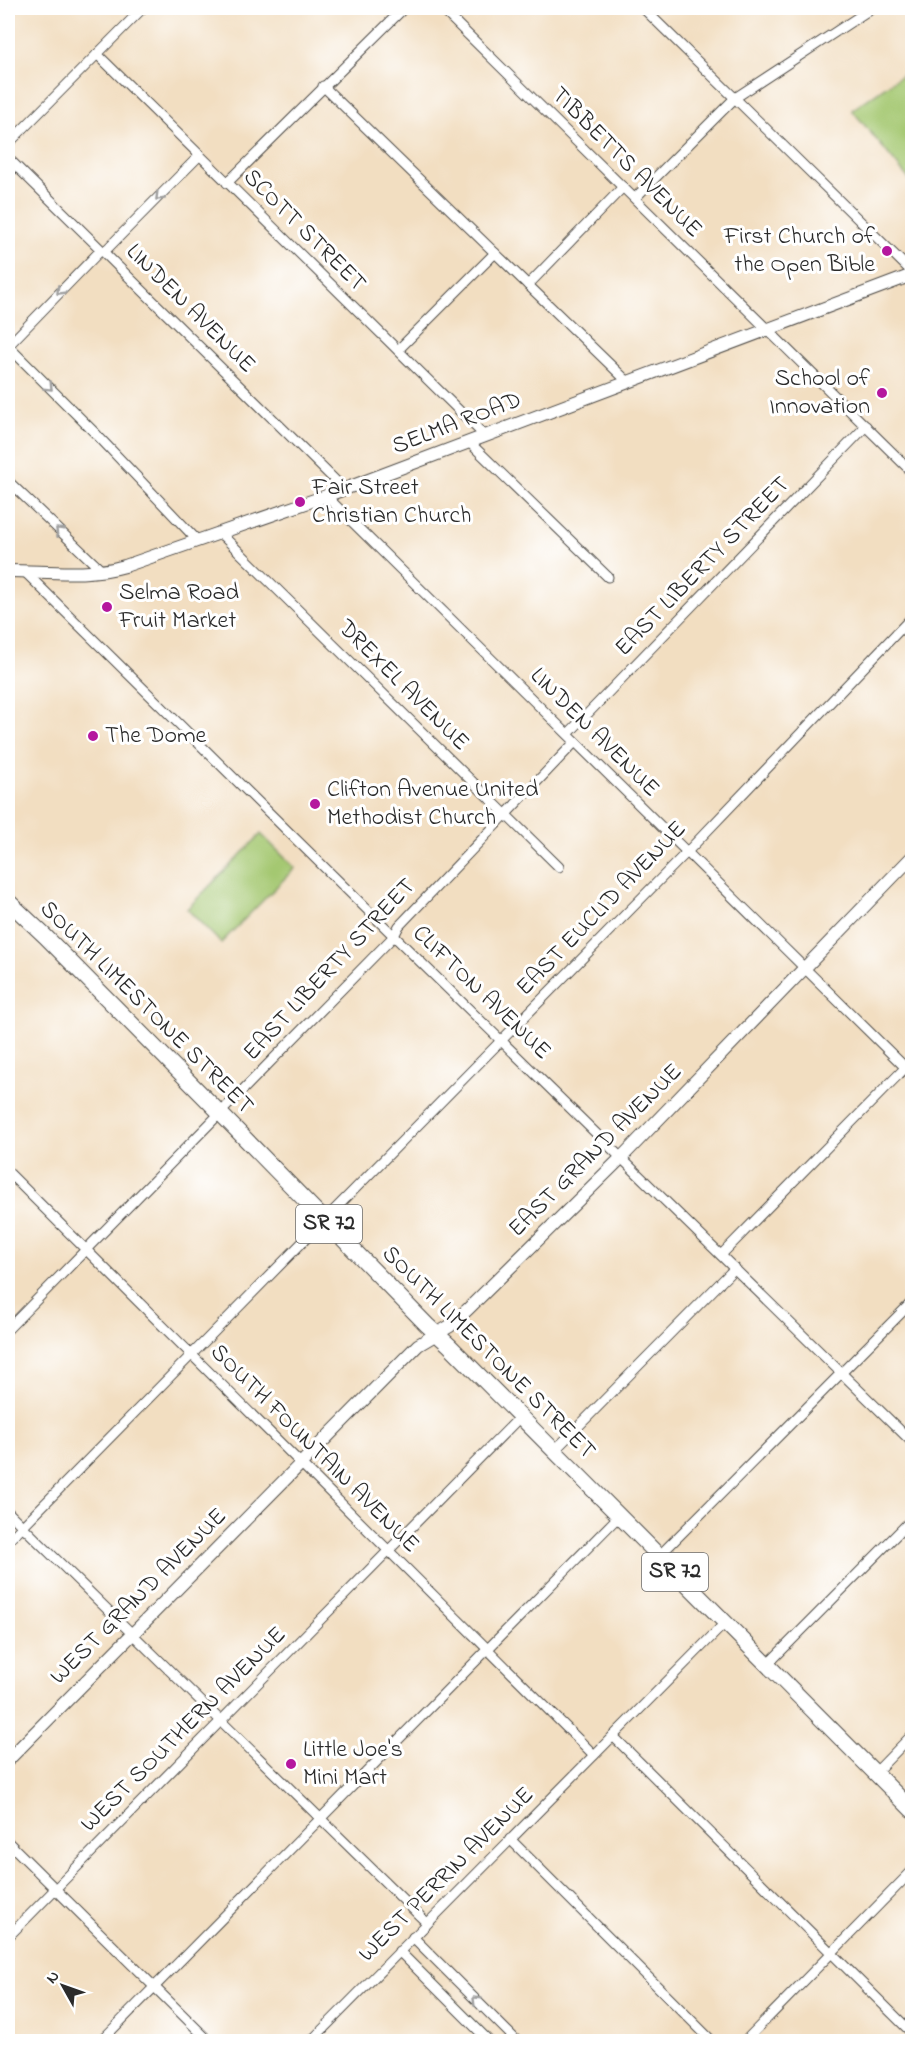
<svg xmlns="http://www.w3.org/2000/svg" width="920" height="2049" font-family="'Indie Flower',sans-serif">
<style>
.green{fill:#a4c871;stroke:#687a4e;stroke-width:1.5}
.lines{fill:none;stroke-linecap:round;stroke-linejoin:round}
.minor-casing{stroke:#494642;stroke-width:11}
.tertiary-casing{stroke:#494642;stroke-width:14}
.primary-casing{stroke:#494642;stroke-width:17}
.minor{stroke:#fff;stroke-width:9}
.tertiary{stroke:#fff;stroke-width:12}
.primary{stroke:#fff;stroke-width:15}
.oneway{stroke:#a0a0a0}
.poi-dot{fill:#b5179e;stroke:#fff;stroke-width:2}
.labels{text-anchor:middle;dominant-baseline:central;stroke-width:6;stroke-linejoin:round;paint-order:stroke}
.shield{fill:#fff;stroke:#6b6b6b;stroke-width:1.5}
.shield-label{font-size:22px;font-weight:bold;fill:#2b2b2b}
.street-label{font-size:24px;fill:#2b2b2b;stroke:#fff}
.poi-label{font-size:24px;fill:#2b2b2b;stroke:#fff;text-anchor:start}
</style>
<rect width="100%" height="100%" fill="#fff"/>
<filter id="ink" filterUnits="userSpaceOnUse"><feTurbulence type="fractalNoise" baseFrequency=".0167" numOctaves="2"/><feDisplacementMap in="SourceGraphic" scale="12" xChannelSelector="R" yChannelSelector="G"/><feConvolveMatrix kernelMatrix="1 2 1 2 8 2 1 2 1" color-interpolation-filters="sRGB"/></filter>
<filter id="wash" filterUnits="userSpaceOnUse"><feTurbulence type="fractalNoise" baseFrequency=".008" numOctaves="4" result="noise"/><feDisplacementMap in="SourceGraphic" scale="24" xChannelSelector="R" yChannelSelector="G"/><feGaussianBlur stdDeviation="1.35" result="paint"/><feColorMatrix in="noise" values="0 0 0 0 0 0 0 0 0 0 0 0 0 0 0 0 0 1.4 0 .05"/><feComposite in="paint" operator="in"/></filter>
<g filter="url(#wash)">
<rect width="100%" height="100%" fill="#f2dec1"/>
<g class="green">
<path d="M912 68V183L852 110Z"/>
<path d="M261 834 295 868 221 943 187 909Z"/>
</g>
</g>
<g filter="url(#ink)">
<g class="lines">
<g class="minor-casing">
<g id="minor">
<path d="M441 8 912 472"/>
<path d="M643 8 912 272"/>
<path d="M97 54 485 436"/>
<path d="M323 86 628 382"/>
<path d="M8 144 143 8"/>
<path d="M8 158 344 489"/>
<path d="M227 183 404 8"/>
<path d="M635 198 735 98 872 8"/>
<path d="M104 252 200 155"/>
<path d="M528 285 623 187"/>
<path d="M8 346 97 435 197 540"/>
<path d="M8 346 101 250"/>
<path d="M398 350 495 253"/>
<path d="M469 442 608 577"/>
<path d="M8 481 102 571"/>
<path d="M326 496 912 1074"/>
<path d="M220 533 559 867"/>
<path d="M24 571 394 936 912 1442"/>
<path d="M568 734 866 426"/>
<path d="M8 1172 594 1755"/>
<path d="M721 1255 906 1067"/>
<path d="M8 1329 394 936 399 926 575 742"/>
<path d="M554 1451 735 1268"/>
<path d="M8 1512 427 1923"/>
<path d="M8 1541 687 852 912 617"/>
<path d="M659 1556 912 1302"/>
<path d="M767 1665 912 1519"/>
<path d="M613 1736 912 2033"/>
<path d="M875 1773 912 1735"/>
<path d="M510 1839 713 2042"/>
<path d="M8 1842 210 2042"/>
<path d="M8 1937 520 1417"/>
<path d="M413 1937 518 2042"/>
<path d="M399 1951 490 2042"/>
<path d="M100 2042 619 1516"/>
<path d="M310 2042 725 1623"/>
<path d="M744 2042 912 1871"/>
</g>
</g>
<g class="tertiary-casing">
<g id="tertiary">
<path d="M8 571C47 571 87 577 125 566L326 496 912 275"/>
<path d="M8 1760 418 1345 450 1326 468 1309 621 1158 912 857"/>
</g>
</g>
<g class="primary-casing">
<path id="primary" d="M8 901 45 936 220 1113 427 1325 449 1345 912 1810"/>
</g>
<use href="#minor" class="minor"/>
<use href="#tertiary" class="tertiary"/>
<use href="#primary" class="primary"/>
</g>
<defs><path id="oneway-chevron" d="M-2-3.5L2.5 0L-2 3.5" fill="none" stroke-width="1.6" stroke-linecap="round" stroke-linejoin="round" transform="scale(1.5)"/></defs>
<g class="oneway">
<use href="#oneway-chevron" transform="translate(159 197) rotate(135)"/>
<use href="#oneway-chevron" transform="translate(60 291) rotate(134)"/>
<use href="#oneway-chevron" transform="translate(49 387) rotate(45)"/>
<use href="#oneway-chevron" transform="translate(59 531) rotate(-136)"/>
<use href="#oneway-chevron" transform="translate(476 2000) rotate(-135)"/>
</g>
</g>
<g class="poi-dot">
<circle cx="887" cy="251" r="6"/>
<circle cx="882" cy="393" r="6"/>
<circle cx="300" cy="502" r="6"/>
<circle cx="107" cy="607" r="6"/>
<circle cx="93" cy="736" r="6"/>
<circle cx="315" cy="804" r="6"/>
<circle cx="291" cy="1764" r="6"/>
</g>
<g class="labels">
<g class="shield">
<rect x="296" y="1205" width="66" height="38" rx="4.5"/>
<rect x="642" y="1553" width="66" height="38" rx="4.5"/>
</g>
<g class="shield-label">
<text x="329" y="1224">SR 72</text>
<text x="675" y="1572">SR 72</text>
</g>
<g class="street-label">
<text transform="translate(626 163) rotate(45)">TIBBETTS AVENUE</text>
<text transform="translate(304 231) rotate(45)">SCOTT STREET</text>
<text transform="translate(190 309) rotate(45)">LINDEN AVENUE</text>
<text transform="translate(457 424) rotate(-21)">SELMA ROAD</text>
<text transform="translate(703 567) rotate(-46)">EAST LIBERTY STREET</text>
<text transform="translate(403 686) rotate(45)">DREXEL AVENUE</text>
<text transform="translate(594 733) rotate(45)">LINDEN AVENUE</text>
<text transform="translate(602 909) rotate(-46)">EAST EUCLID AVENUE</text>
<text transform="translate(330 970) rotate(-47)">EAST LIBERTY STREET</text>
<text transform="translate(481 993) rotate(44)">CLIFTON AVENUE</text>
<text transform="translate(146 1008) rotate(45)">SOUTH LIMESTONE STREET</text>
<text transform="translate(596 1151) rotate(-45)">EAST GRAND AVENUE</text>
<text transform="translate(488 1353) rotate(45)">SOUTH LIMESTONE STREET</text>
<text transform="translate(314 1449) rotate(45)">SOUTH FOUNTAIN AVENUE</text>
<text transform="translate(139 1597) rotate(-45)">WEST GRAND AVENUE</text>
<text transform="translate(184 1730) rotate(-45)">WEST SOUTHERN AVENUE</text>
<text transform="translate(447 1875) rotate(-45)">WEST PERRIN AVENUE</text>
</g>
<g class="poi-label">
<text x="875" y="237" text-anchor="end">First Church of<tspan x="875" dy="28">the Open Bible</tspan></text>
<text x="870" y="379" text-anchor="end">School of<tspan x="870" dy="28">Innovation</tspan></text>
<text x="312" y="488">Fair Street<tspan x="312" dy="28">Christian Church</tspan></text>
<text x="119" y="593">Selma Road<tspan x="119" dy="28">Fruit Market</tspan></text>
<text x="105" y="736">The Dome</text>
<text x="327" y="790">Clifton Avenue United<tspan x="327" dy="28">Methodist Church</tspan></text>
<text x="303" y="1750">Little Joe's<tspan x="303" dy="28">Mini Mart</tspan></text>
</g>
</g>
<rect width="920" height="2049" fill="none" stroke="#fff" stroke-width="30"/>
<g transform="translate(63 1986) rotate(310)" stroke="#ffffff" stroke-width="4.5" paint-order="stroke">
<path d="M0-4.5L10 22L0 15L-10 22Z" fill="#2b2b2b"/>
<text y="-9" font-size="16" font-weight="bold" text-anchor="middle" fill="#2b2b2b">N</text>
</g>
</svg>
